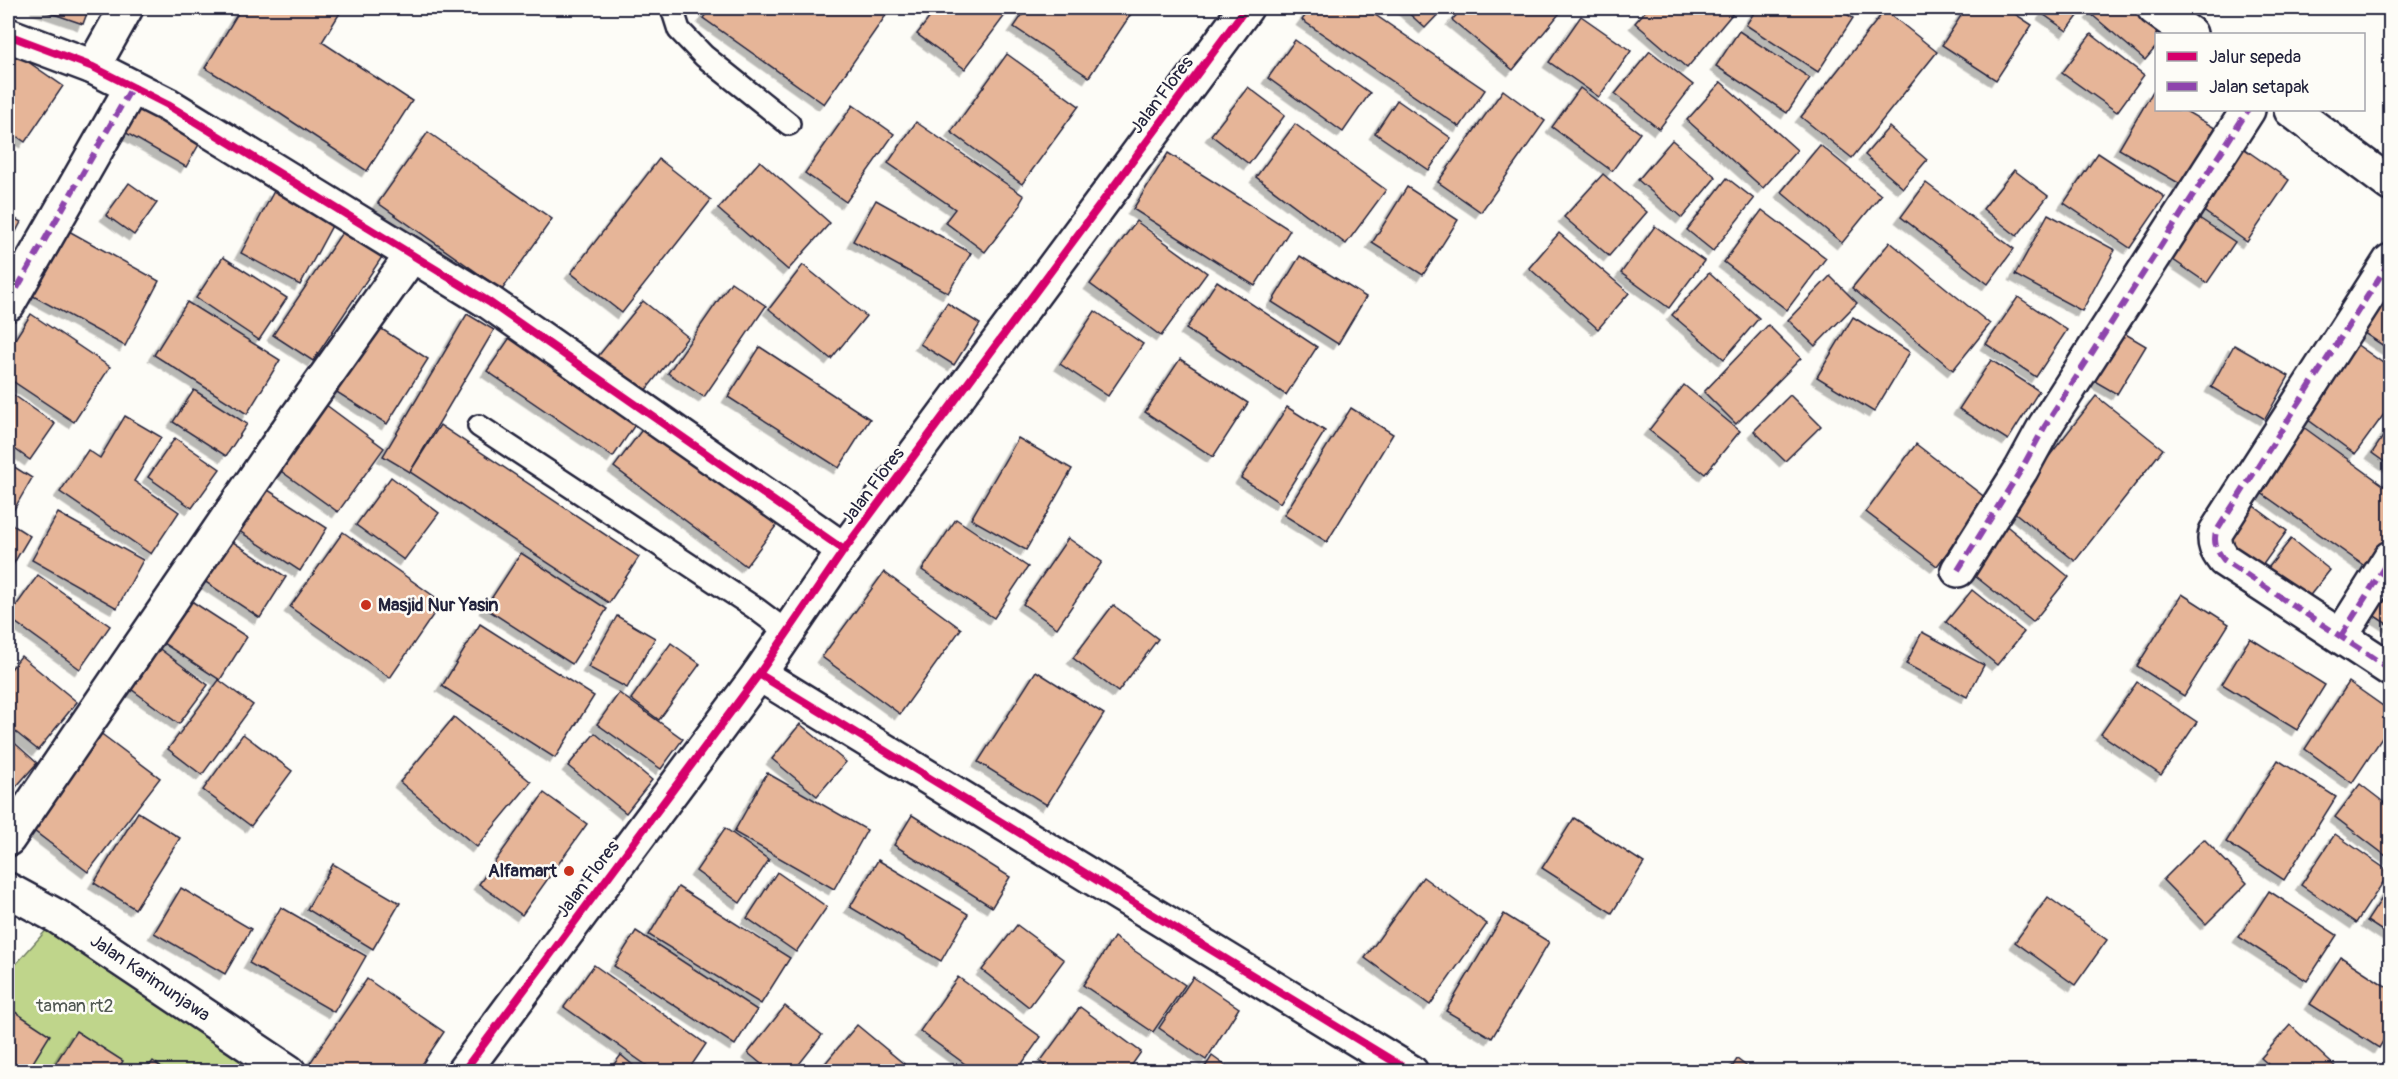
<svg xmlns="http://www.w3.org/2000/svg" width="2398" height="1079" font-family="Pangolin,sans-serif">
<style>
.green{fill:#bfd58b;stroke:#707c63;stroke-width:1.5}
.building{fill:#e6b598;stroke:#22223b;stroke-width:1.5;filter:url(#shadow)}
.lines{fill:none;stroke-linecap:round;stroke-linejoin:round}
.lane-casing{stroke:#22223b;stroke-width:26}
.street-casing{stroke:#22223b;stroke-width:38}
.lane{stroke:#fdfcf7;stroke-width:21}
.street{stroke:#fdfcf7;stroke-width:33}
.quiet{stroke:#8e44ad;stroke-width:6;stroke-dasharray:12 6;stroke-linecap:butt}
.cycleway-casing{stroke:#fdfcf7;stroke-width:11}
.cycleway{stroke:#d6006c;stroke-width:8}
.poi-dot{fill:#c8321e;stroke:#fdfcf7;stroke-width:2}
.labels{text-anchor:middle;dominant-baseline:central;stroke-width:5;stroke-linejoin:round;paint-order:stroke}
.street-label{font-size:18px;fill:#22223b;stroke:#fdfcf7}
.poi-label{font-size:18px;font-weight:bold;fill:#22223b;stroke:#fdfcf7;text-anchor:start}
.park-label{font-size:18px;fill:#515853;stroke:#fdfcf7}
</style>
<defs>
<filter id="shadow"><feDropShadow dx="-5.5" dy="5.5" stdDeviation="0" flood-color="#0004"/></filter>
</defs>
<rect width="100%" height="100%" fill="#fdfcf7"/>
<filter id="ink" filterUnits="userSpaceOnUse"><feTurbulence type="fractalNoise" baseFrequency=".0167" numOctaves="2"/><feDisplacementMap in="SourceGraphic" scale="12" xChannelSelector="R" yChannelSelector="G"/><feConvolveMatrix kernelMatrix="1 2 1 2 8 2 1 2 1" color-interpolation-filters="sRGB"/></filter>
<g filter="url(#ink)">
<path class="green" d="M58 917 289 1072H8V973Z"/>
<g class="building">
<path d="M36 8H89L83 24Z"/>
<path d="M241 8H343L322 42 412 101 367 171 279 113 205 68Z"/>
<path d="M711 8H891L824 104 703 18Z"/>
<path d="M937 8H997L1006 14 965 69 917 34Z"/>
<path d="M1027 8H1135L1089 77 1014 27Z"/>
<path d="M1311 8H1365L1485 90 1460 127 1302 20Z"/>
<path d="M1403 8H1444L1425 28Z"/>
<path d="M1463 8H1564L1513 70 1452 20Z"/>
<path d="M1648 8H1727L1733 13 1687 68 1635 23Z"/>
<path d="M1757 8H1837L1853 18 1818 72 1746 25Z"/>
<path d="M1966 8H2006L2032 25 1996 80 1942 45Z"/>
<path d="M2048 8H2084L2067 31 2043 14Z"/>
<path d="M2096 8H2136L2167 34H2156V47L2145 60 2091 14Z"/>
<path d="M1885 10 1937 52 1852 158 1801 117Z"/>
<path d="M1581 16 1631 51 1599 97 1549 62Z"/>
<path d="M1739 31 1810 78 1787 113 1716 66Z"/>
<path d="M2091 34 2144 75 2117 112 2062 73Z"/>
<path d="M1295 40 1370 93 1343 132 1268 78Z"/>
<path d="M8 48 63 86 25 142 8 130Z"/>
<path d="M1650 51 1693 85 1659 129 1615 94Z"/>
<path d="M1007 54 1079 106 1022 184 951 132Z"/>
<path d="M1721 82 1797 150 1763 188 1687 120Z"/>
<path d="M1248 87 1285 115 1249 164 1211 135Z"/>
<path d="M1580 88 1640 133 1612 171 1552 127Z"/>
<path d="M1503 90 1545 121 1481 212 1438 182Z"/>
<path d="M2153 91 2156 93V110H2184L2215 128 2182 185 2119 149Z"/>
<path d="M133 92 205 134 186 167 114 126Z"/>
<path d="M1397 100 1451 138 1429 170 1375 133Z"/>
<path d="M853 105 894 134 846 202 805 173Z"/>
<path d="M916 122 1024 196 1020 203 1021 205 985 252 945 222 955 209 888 163Z"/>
<path d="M1295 124 1386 190 1346 244 1256 177Z"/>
<path d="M1889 127 1927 160 1903 188 1865 155Z"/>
<path d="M428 132 552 219 502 290 378 203Z"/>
<path d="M1672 140 1716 177 1682 218 1638 180Z"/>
<path d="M2233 141 2289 180 2247 242 2191 202Z"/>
<path d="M1820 145 1881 195 1842 243 1781 192Z"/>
<path d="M1168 153 1290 230 1255 286 1133 209Z"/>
<path d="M2098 153 2165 197 2130 248 2064 203Z"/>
<path d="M659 159 711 200 622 313 571 273Z"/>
<path d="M760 161 830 223 788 270 718 209Z"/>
<path d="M2014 170 2048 196 2017 236 1983 209Z"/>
<path d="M1603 174 1647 212 1609 256 1564 217Z"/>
<path d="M1727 178 1754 199 1713 251 1687 230Z"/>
<path d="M129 183 157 203 134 235 106 215Z"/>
<path d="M1926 183 2014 249 1988 284 1901 217Z"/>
<path d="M1407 187 1458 220 1423 275 1372 243Z"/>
<path d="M274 191 334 222 300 285 241 253Z"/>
<path d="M876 200 971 253 948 293 853 241Z"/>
<path d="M1762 210 1826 258 1787 310 1724 262Z"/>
<path d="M2187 210 2235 242 2207 283 2160 251Z"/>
<path d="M2048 214 2115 250 2082 311 2015 275Z"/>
<path d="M8 215 21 222 8 247Z"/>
<path d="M1136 221 1207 273 1161 336 1090 284Z"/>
<path d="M58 225 159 281 125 346 22 290Z"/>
<path d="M1655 226 1704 261 1669 308 1621 273Z"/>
<path d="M343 231 382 257 313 361 273 335Z"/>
<path d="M1559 233 1629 293 1598 329 1529 268Z"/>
<path d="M1890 242 1990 324 1953 370 1852 288Z"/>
<path d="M1300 256 1366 297 1338 344 1272 302Z"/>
<path d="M223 257 287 298 259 340 196 298Z"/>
<path d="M803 265 866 316 831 359 769 309Z"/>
<path d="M2390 271V350L2355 327Z"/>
<path d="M1709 273 1759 318 1724 359 1672 315Z"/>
<path d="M1830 276 1857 303 1815 346 1788 320Z"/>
<path d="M1217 281 1317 347 1286 395 1186 329Z"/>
<path d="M731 282 766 306 704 397 668 373Z"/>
<path d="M2018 297 2067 330 2036 377 1986 344Z"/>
<path d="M643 301 688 337 641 396 595 360Z"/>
<path d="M187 302 280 360 247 414 154 355Z"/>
<path d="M947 303 980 324 954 365 920 344Z"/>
<path d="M1095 311 1143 344 1108 396 1060 364Z"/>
<path d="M31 314 110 367 74 422 8 378V350Z"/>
<path d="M467 314 494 330 410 472 383 456Z"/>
<path d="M1853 317 1910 352 1874 412 1817 377Z"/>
<path d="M374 324 428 359 387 424 332 389Z"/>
<path d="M1768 325 1801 358 1736 424 1704 392Z"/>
<path d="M2112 326 2146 346 2117 394 2084 375Z"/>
<path d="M513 333 639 419 613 457 487 371Z"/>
<path d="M2349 339 2390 368V406L2355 454 2296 411Z"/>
<path d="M2234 345 2289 376 2265 419 2211 387Z"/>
<path d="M760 347 870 419 839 468 728 397Z"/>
<path d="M1180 359 1248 403 1213 457 1145 412Z"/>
<path d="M1991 360 2039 391 2008 440 1959 409Z"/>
<path d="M1684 385 1740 431 1705 474 1649 430Z"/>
<path d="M194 390 247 424 226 456 173 422Z"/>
<path d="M8 391 55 424 30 460 8 444Z"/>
<path d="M1790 395 1821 426 1785 461 1754 431Z"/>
<path d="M314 396 384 448 338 512 267 461Z"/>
<path d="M2096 396 2163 449 2075 561 2009 508Z"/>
<path d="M1287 407 1325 431 1280 503 1241 478Z"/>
<path d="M1351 408 1393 434 1327 542 1284 515Z"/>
<path d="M125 416 161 437 134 481 179 512 151 554 60 492 88 450 100 458Z"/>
<path d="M650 419 782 518 746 566 614 467Z"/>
<path d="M2295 421 2390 490V532L2366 567 2250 485Z"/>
<path d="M440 425 639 557 609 603 410 472Z"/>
<path d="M2390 426V466L2372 453Z"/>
<path d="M175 438 220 469 192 508 148 477Z"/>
<path d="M1018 438 1072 469 1026 550 971 519Z"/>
<path d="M1916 444 1987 499 1937 566 1866 512Z"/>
<path d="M8 463 32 478 13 511 8 508Z"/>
<path d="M391 477 439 513 404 560 356 525Z"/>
<path d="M254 481 327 528 300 571 227 523Z"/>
<path d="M2247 501 2287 531 2257 573 2217 544Z"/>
<path d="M58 513 143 560 117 608 32 560Z"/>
<path d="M956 519 1028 567 994 618 922 570Z"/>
<path d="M8 522 30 536 8 573Z"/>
<path d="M2003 523 2069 577 2033 622 1966 569Z"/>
<path d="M343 532 442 602 390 678 290 607Z"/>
<path d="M221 534 286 577 260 618 195 575Z"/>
<path d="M1068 538 1102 562 1057 628 1023 604Z"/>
<path d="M2291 539 2330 570 2300 608 2261 577Z"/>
<path d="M521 553 607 609 572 664 485 608Z"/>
<path d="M884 572 961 629 900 714 822 657Z"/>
<path d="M2390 573V626L2367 611Z"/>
<path d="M38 575 110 626 80 669 8 617Z"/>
<path d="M1972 590 2024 632 1997 665 1946 622Z"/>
<path d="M179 593 247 637 220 680 152 636Z"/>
<path d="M2182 594 2229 624 2184 696 2137 666Z"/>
<path d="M1113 605 1158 639 1118 692 1073 658Z"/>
<path d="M617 616 655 638 627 688 588 667Z"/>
<path d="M480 624 594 696 555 758 442 686Z"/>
<path d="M1922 632 1984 665 1967 697 1906 664Z"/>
<path d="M2250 638 2325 685 2297 730 2222 684Z"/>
<path d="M149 641 208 685 179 724 120 681Z"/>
<path d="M671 643 700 664 659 720 631 699Z"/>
<path d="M21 656 77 702 38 750 8 726V673Z"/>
<path d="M1036 671 1104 714 1047 805 978 762Z"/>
<path d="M219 680 253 705 202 775 168 749Z"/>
<path d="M2137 682 2197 722 2161 775 2101 734Z"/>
<path d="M2349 682 2390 711V726L2352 783 2305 749Z"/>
<path d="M619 693 683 739 661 769 597 724Z"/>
<path d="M454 717 531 782 477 847 400 782Z"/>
<path d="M800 724 846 762 817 796 772 759Z"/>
<path d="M91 726 160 778 88 872 21 821Z"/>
<path d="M595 733 652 780 626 813 568 766Z"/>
<path d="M243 734 292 771 251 826 203 790Z"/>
<path d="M8 737 37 763 8 796Z"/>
<path d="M2278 760 2336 797 2284 880 2226 842Z"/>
<path d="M767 773 867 830 834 889 734 832Z"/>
<path d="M2360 784 2390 807V859L2335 817Z"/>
<path d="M544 793 587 824 522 915 479 884Z"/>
<path d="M138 812 180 838 135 909 94 883Z"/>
<path d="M912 815 1010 877 992 907 894 845Z"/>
<path d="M1574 818 1644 863 1612 913 1542 868Z"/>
<path d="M725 828 769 860 740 903 696 871Z"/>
<path d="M2335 834 2390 872 2356 923 2301 885Z"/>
<path d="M2204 839 2247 883 2206 924 2163 880Z"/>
<path d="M878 860 968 914 941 961 850 907Z"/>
<path d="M333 864 400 903 373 949 307 909Z"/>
<path d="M777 872 827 907 796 952 747 918Z"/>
<path d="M1423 877 1487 924 1430 1005 1365 958Z"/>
<path d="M2390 886V936L2367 921Z"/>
<path d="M678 887 790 958 761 1004 649 935Z"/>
<path d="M181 888 251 929 225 974 154 933Z"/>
<path d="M2269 891 2337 935 2307 981 2239 937Z"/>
<path d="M2048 897 2107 940 2075 985 2015 942Z"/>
<path d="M281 907 366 956 334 1012 249 963Z"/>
<path d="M1504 914 1549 942 1492 1038 1446 1011Z"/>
<path d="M1017 925 1064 960 1029 1007 982 970Z"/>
<path d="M636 931 757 1010 735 1045 614 966Z"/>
<path d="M1114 937 1185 985 1153 1032 1083 985Z"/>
<path d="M2341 957 2390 989V1030L2379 1048 2310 1004Z"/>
<path d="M594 965 706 1044 687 1072H656L564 1007Z"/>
<path d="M958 977 1041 1037 1016 1072H976L920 1031Z"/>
<path d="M1193 977 1239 1008 1206 1060 1159 1028Z"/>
<path d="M367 979 444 1032 417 1072H322L310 1063Z"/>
<path d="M785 1006 822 1035 793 1072H771L748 1053Z"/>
<path d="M1080 1007 1141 1052 1127 1072H1053L1040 1062Z"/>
<path d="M12 1010 50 1035 27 1072H8V1016Z"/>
<path d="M857 1025 910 1069 908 1072H818Z"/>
<path d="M2290 1025 2340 1071V1072H2277L2261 1058Z"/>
<path d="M76 1031 123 1061 116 1072H50Z"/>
<path d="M621 1055 641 1072H608Z"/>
<path d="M1212 1056 1234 1072H1202Z"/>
<path d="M1737 1059 1754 1072H1729Z"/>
<path d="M153 1061 167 1072H145Z"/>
</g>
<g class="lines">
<g class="lane-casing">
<g id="lane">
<path d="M672 8 679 30 704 56 789 124"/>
<path d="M479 426 755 608 787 632"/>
</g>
</g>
<g class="street-casing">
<g id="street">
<path d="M2154 8 2190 34"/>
<path d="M8 35 93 67 168 105 489 302 844 550"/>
<path d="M93 67 126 8"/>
<path d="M2291 110 2390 184"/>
<path d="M2390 261 2216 532C2213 543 2217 551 2224 560L2390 669"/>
<path d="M8 304 132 87"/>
<path d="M1958 570 2021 470 2045 426 2248 110"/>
<path d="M2341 636 2390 558"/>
<path d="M759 674 1411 1072"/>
<path d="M8 839 294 421 412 255"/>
<path d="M8 890 58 917 289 1072"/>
<path d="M463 1072 759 674 844 550 1246 8"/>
</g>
</g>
<use href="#lane" class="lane"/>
<use href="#street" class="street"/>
<g class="quiet">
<path d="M2390 261 2216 532C2213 543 2217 551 2224 560L2390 669"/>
<path d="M8 304 132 87"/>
<path d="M1958 570 2021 470 2045 426 2248 110"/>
<path d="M2341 636 2390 558"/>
</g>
<g class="cycleway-casing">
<g id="cycleway">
<path d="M8 35 93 67 168 105 489 302 844 550"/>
<path d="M759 674 1411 1072"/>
<path d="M463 1072 759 674 844 550 1246 8"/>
</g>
</g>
<use href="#cycleway" class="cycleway"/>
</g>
</g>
<g class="poi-dot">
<circle cx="366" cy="605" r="6"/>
<circle cx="569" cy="871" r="6"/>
</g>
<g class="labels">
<g class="street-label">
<text transform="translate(1162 95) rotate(-53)">Jalan Flores</text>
<text transform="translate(873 486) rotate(-53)">Jalan Flores</text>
<text transform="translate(588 879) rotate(-53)">Jalan Flores</text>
<text transform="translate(150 978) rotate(34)">Jalan Karimunjawa</text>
</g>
<g class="poi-label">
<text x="378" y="605">Masjid Nur Yasin</text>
<text x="557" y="871" text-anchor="end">Alfamart</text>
</g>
<g class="park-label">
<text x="75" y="1006">taman rt2</text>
</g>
</g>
<rect width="2398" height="1079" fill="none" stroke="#fdfcf7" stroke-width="30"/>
<rect x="15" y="15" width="2368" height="1049" fill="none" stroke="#22223b" stroke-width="2" filter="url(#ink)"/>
<rect x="2155" y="33" width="210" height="78" fill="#fdfcf7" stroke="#a5a5ac" stroke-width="1.5"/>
<rect x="2167" y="52" width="30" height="9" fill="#d6006c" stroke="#a5a5ac" stroke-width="1.5"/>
<text x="2209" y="63" font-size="18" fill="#22223b">Jalur sepeda</text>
<rect x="2167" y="82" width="30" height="9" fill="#8e44ad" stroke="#a5a5ac" stroke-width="1.5"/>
<text x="2209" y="93" font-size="18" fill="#22223b">Jalan setapak</text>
</svg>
